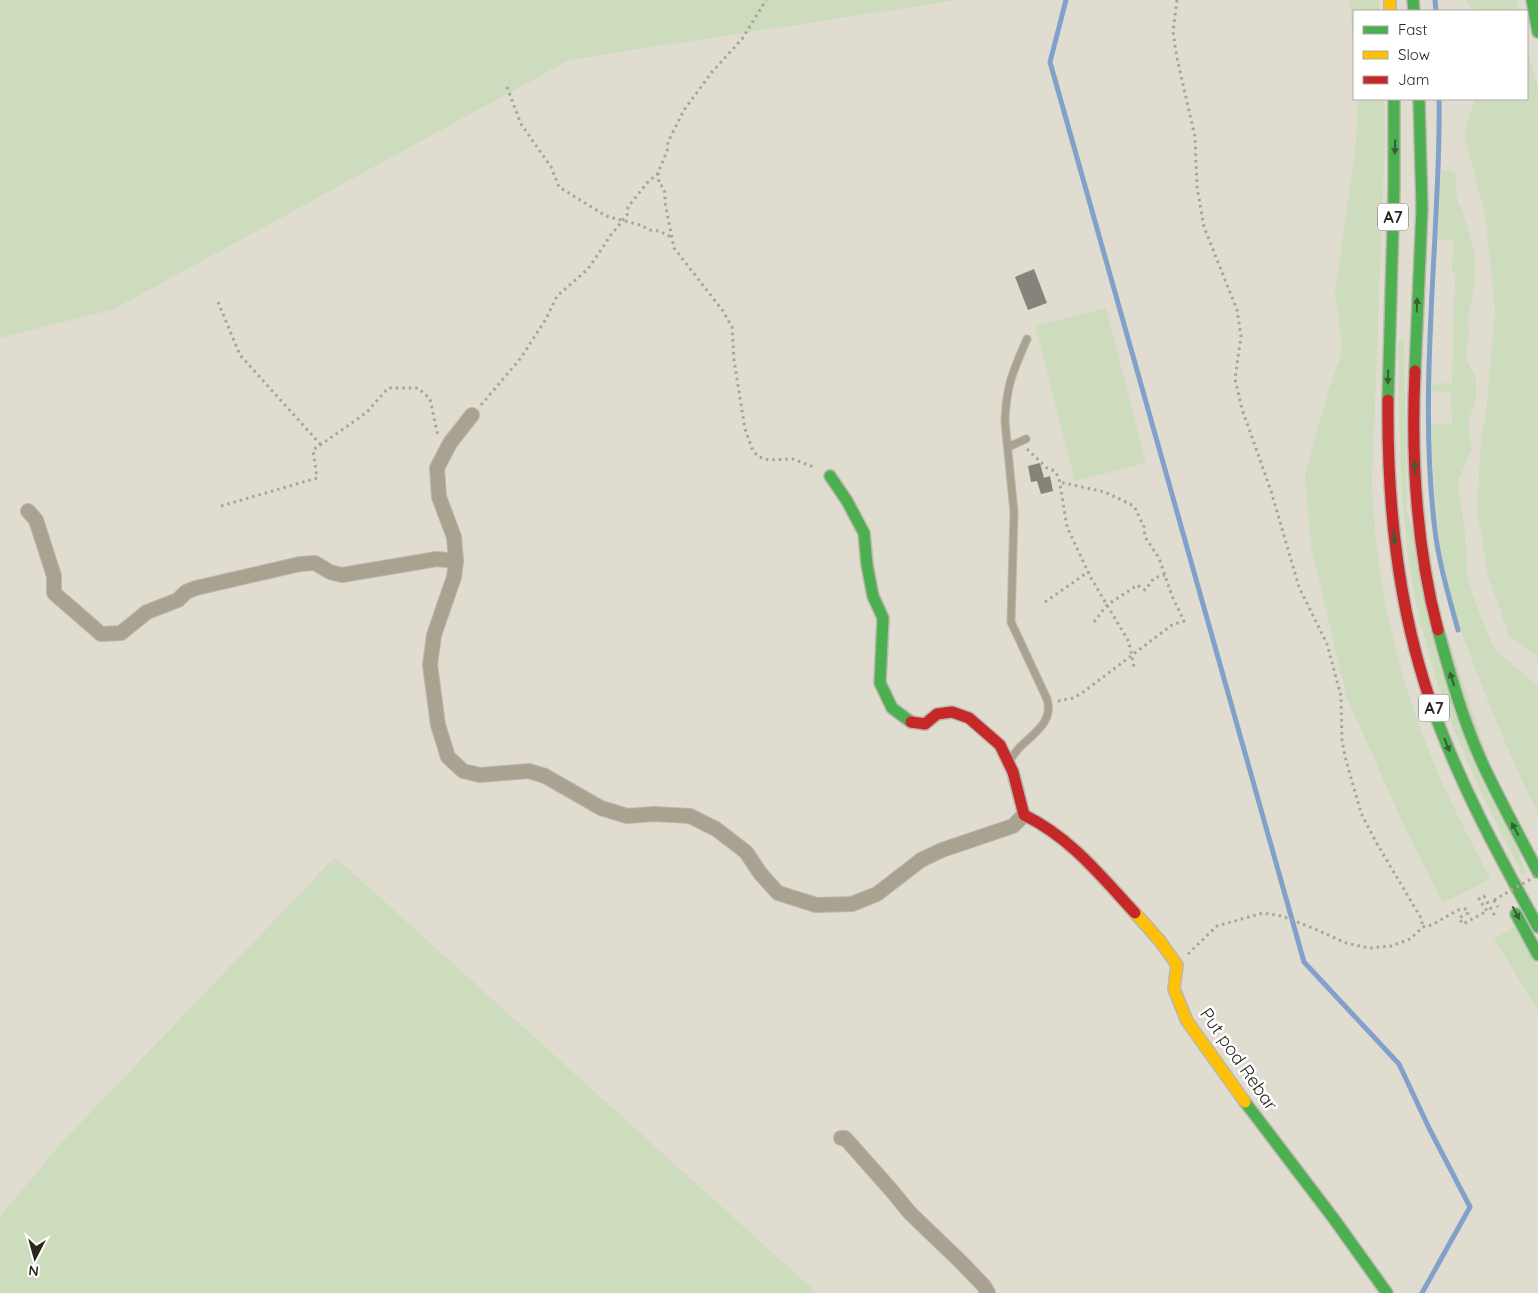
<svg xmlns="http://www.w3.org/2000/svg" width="1538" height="1293" font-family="Quicksand,sans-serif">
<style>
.green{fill:#cddcbd}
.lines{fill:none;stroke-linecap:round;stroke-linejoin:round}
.stream{stroke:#82a1ca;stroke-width:5}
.building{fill:#87827a}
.lane-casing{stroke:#bab7ae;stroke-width:9}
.street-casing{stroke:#bab7ae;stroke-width:16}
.fast-casing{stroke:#bab7ae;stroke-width:14}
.slow-casing{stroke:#bab7ae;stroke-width:14}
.jam-casing{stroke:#bab7ae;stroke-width:14}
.path{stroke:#a9a497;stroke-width:3;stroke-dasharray:2.5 4;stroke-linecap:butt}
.lane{stroke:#aaa290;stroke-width:7}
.street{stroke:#aaa290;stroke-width:14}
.fast{stroke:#4caf50;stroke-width:11}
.slow{stroke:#ffc107;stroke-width:11}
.jam{stroke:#c62828;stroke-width:11}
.path-bridge{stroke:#a9a497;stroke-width:3;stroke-dasharray:2.5 4;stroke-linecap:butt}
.oneway{fill:#385e33}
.labels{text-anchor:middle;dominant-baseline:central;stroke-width:5;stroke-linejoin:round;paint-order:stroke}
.shield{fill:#fff;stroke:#6b6863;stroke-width:1}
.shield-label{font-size:16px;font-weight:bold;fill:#2b2820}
.street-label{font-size:18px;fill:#2b2820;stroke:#fff}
</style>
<rect width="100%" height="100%" fill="#e0dcd0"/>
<g class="green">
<path d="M0 0H957L569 60 114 309 0 338Z"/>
<path d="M1350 0H1379L1380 11H1354V59Z"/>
<path d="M1466 0H1517L1518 11H1474Z"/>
<path d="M1527 49 1538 88V661L1536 656 1509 636 1488 575 1477 510 1481 439 1486 415 1495 308 1485 214 1464 133 1475 99H1527Z"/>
<path d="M1358 99H1384L1385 137 1372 480C1375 574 1393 658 1427 746 1444 792 1468 835 1490 879L1443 903 1406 830 1347 698 1311 547 1305 475 1328 393 1341 355 1342 343 1335 292 1356 144Z"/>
<path d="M1441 170 1455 172 1457 201 1462 209 1475 253V276L1473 297 1468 316 1469 334 1466 358 1476 379V397L1468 424 1472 449 1458 481 1465 535 1468 581 1480 615 1495 650 1538 686V812C1517 773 1501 732 1484 691 1472 659 1458 627 1450 594 1436 539 1433 481 1431 424H1452L1451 392 1431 391 1433 384 1452 383 1455 273 1452 272 1453 241 1438 240Z"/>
<path d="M1106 308 1146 463 1075 481 1035 326Z"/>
<path d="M1402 339 1404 341 1407 512 1526 874 1523 875C1476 787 1436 700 1416 602 1398 516 1400 428 1398 342Z"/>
<path d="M335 857 817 1293H0V1216L64 1140Z"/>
<path d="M1516 926 1538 967V1010L1494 939Z"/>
</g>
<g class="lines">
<g class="stream">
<path d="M1066 0 1050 62 1304 962 1399 1064 1429 1128 1470 1207 1422 1293"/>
<path d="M1435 0 1436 11"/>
<path d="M1439 99C1440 144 1437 190 1435 235 1430 331 1423 435 1435 530 1439 564 1449 597 1458 630"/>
</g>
</g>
<g class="building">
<path d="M1034 269 1047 303 1028 310 1015 277Z"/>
<path d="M1040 463 1044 478 1050 476 1053 491 1041 494 1037 481 1031 482 1028 466Z"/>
</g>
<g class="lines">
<g class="lane-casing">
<g id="lane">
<path d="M1008 447 1026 439"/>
<path d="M1010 760C1013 756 1016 751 1020 747 1033 734 1054 722 1047 699L1011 622 1014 512 1005 422C1006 386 1013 371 1027 339"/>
</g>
</g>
<g class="street-casing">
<g id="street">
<path d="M472 415 450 443 437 468 439 497 454 537 456 561 454 577 434 635 430 665 438 725 448 757 463 771 480 775 529 771 545 776 601 808 627 816 654 814 690 816 716 829 746 852 760 873 778 893 816 905 852 904 877 894 921 860 942 850 1013 826 1024 815"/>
<path d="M28 511 36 520 54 576V593L101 634 121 633 147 612 178 600 186 592 196 588 300 564 315 563 330 572 342 575 437 559 456 561"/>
<path d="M841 1138H845L892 1191 910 1213 961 1262 984 1286 988 1293"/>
</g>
</g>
<g class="fast-casing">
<g id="fast">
<path d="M1413 0 1414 11"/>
<path d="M1532 0 1538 32"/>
<path d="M1415 371 1422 209 1419 99"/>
<path d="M1388 400 1394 189V99"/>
<path d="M830 476 847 501 864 533 867 565 873 596 883 618 880 683 892 708 911 722"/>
<path d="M1438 630C1451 678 1465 728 1487 773 1503 806 1521 839 1538 872"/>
<path d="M1431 703C1458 781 1498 854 1538 927"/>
<path d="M1516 914 1538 955"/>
<path d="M1245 1102 1334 1219 1387 1293"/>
</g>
</g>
<g class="slow-casing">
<g id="slow">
<path d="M1390 0V11"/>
<path d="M1135 913 1160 941 1177 965 1174 989 1187 1021 1245 1102"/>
</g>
</g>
<g class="jam-casing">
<g id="jam">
<path d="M1415 371C1411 458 1416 546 1438 630"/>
<path d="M1388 400C1387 503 1397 605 1431 703"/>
<path d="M911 722 925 724 937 714 952 712 969 718 1000 745 1013 772 1024 815C1070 837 1101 876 1135 913"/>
</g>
</g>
<g class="path">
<path d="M1177 0 1173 32 1177 58 1195 137 1197 187 1204 227 1237 310 1241 336 1235 379 1242 409 1271 491 1299 587 1327 644 1341 696 1342 741 1346 760 1361 813 1376 842 1421 918 1423 927"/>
<path d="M507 87 521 124 551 167 559 187 606 216 640 225 650 230 659 231 671 237"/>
<path d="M658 173 659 184 663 187 665 193V203L674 248 723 311 732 327 734 360 745 429 753 451 759 457 769 460 793 459 816 468"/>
<path d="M218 302 240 355 321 445"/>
<path d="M481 405 520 359 546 319 557 296 588 269 611 235 627 215 628 207 647 183 658 173 667 151 668 142 684 110 712 72 742 39 766 0"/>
<path d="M1027 449 1047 468 1055 471 1059 478 1067 527 1091 578 1129 642 1134 667"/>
<path d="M221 506 317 478 313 450 366 413 388 388H418L430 399 438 436"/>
<path d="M1045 602 1088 572"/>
<path d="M1094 622 1107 605 1133 588 1137 585 1145 590 1154 578 1165 575"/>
<path d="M1058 701 1073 698 1082 693 1172 625 1184 621 1172 596 1159 558 1145 537 1144 527 1134 506 1105 492 1059 482"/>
<path d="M1494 900 1498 907"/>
<path d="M1188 954 1217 926 1263 913 1282 916 1315 929 1346 943 1369 948 1391 946 1410 939 1423 927 1432 925 1458 910 1466 909 1468 913 1459 918 1463 924 1487 911 1479 899 1484 896 1496 918"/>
</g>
<use href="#lane" class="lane"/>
<use href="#street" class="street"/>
<use href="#fast" class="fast"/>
<use href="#slow" class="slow"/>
<use href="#jam" class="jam"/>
<path class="path-bridge" d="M1494 900 1538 875"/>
</g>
<defs><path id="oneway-solid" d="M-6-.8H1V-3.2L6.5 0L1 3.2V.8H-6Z" transform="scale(1.25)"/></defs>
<g class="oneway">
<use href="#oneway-solid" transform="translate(1395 147) rotate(91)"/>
<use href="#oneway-solid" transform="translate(1417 305) rotate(-88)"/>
<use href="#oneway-solid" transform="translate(1388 377) rotate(92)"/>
<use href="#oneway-solid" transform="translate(1415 468) rotate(-93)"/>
<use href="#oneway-solid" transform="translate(1394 537) rotate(84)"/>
<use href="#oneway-solid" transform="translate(1452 679) rotate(-108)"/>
<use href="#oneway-solid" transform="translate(1447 745) rotate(68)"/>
<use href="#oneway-solid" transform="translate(1515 829) rotate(-118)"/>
<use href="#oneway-solid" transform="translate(1516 913) rotate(62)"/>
</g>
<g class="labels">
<g class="shield">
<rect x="1378" y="203.5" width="30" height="27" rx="4"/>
<rect x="1419" y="694.5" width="30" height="27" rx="4"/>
</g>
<g class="shield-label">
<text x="1393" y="217">A7</text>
<text x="1434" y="708">A7</text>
</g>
<g class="street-label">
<text transform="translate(1239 1059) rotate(55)">Put pod Rebar</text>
</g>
</g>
<rect x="1353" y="10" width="175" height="90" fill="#ffffff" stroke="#aaa9a6"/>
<rect x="1363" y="26" width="25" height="8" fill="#4caf50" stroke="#aaa9a6"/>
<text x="1398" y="35" font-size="15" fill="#2b2820">Fast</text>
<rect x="1363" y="51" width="25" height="8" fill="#ffc107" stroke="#aaa9a6"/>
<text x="1398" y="60" font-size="15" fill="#2b2820">Slow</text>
<rect x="1363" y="76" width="25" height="8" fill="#c62828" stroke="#aaa9a6"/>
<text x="1398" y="85" font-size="15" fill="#2b2820">Jam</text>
<g transform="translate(35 1258) rotate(186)" stroke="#ffffff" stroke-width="4" paint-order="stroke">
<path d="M0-4L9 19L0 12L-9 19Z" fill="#2b2820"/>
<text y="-8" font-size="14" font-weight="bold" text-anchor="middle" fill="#2b2820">N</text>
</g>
</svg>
